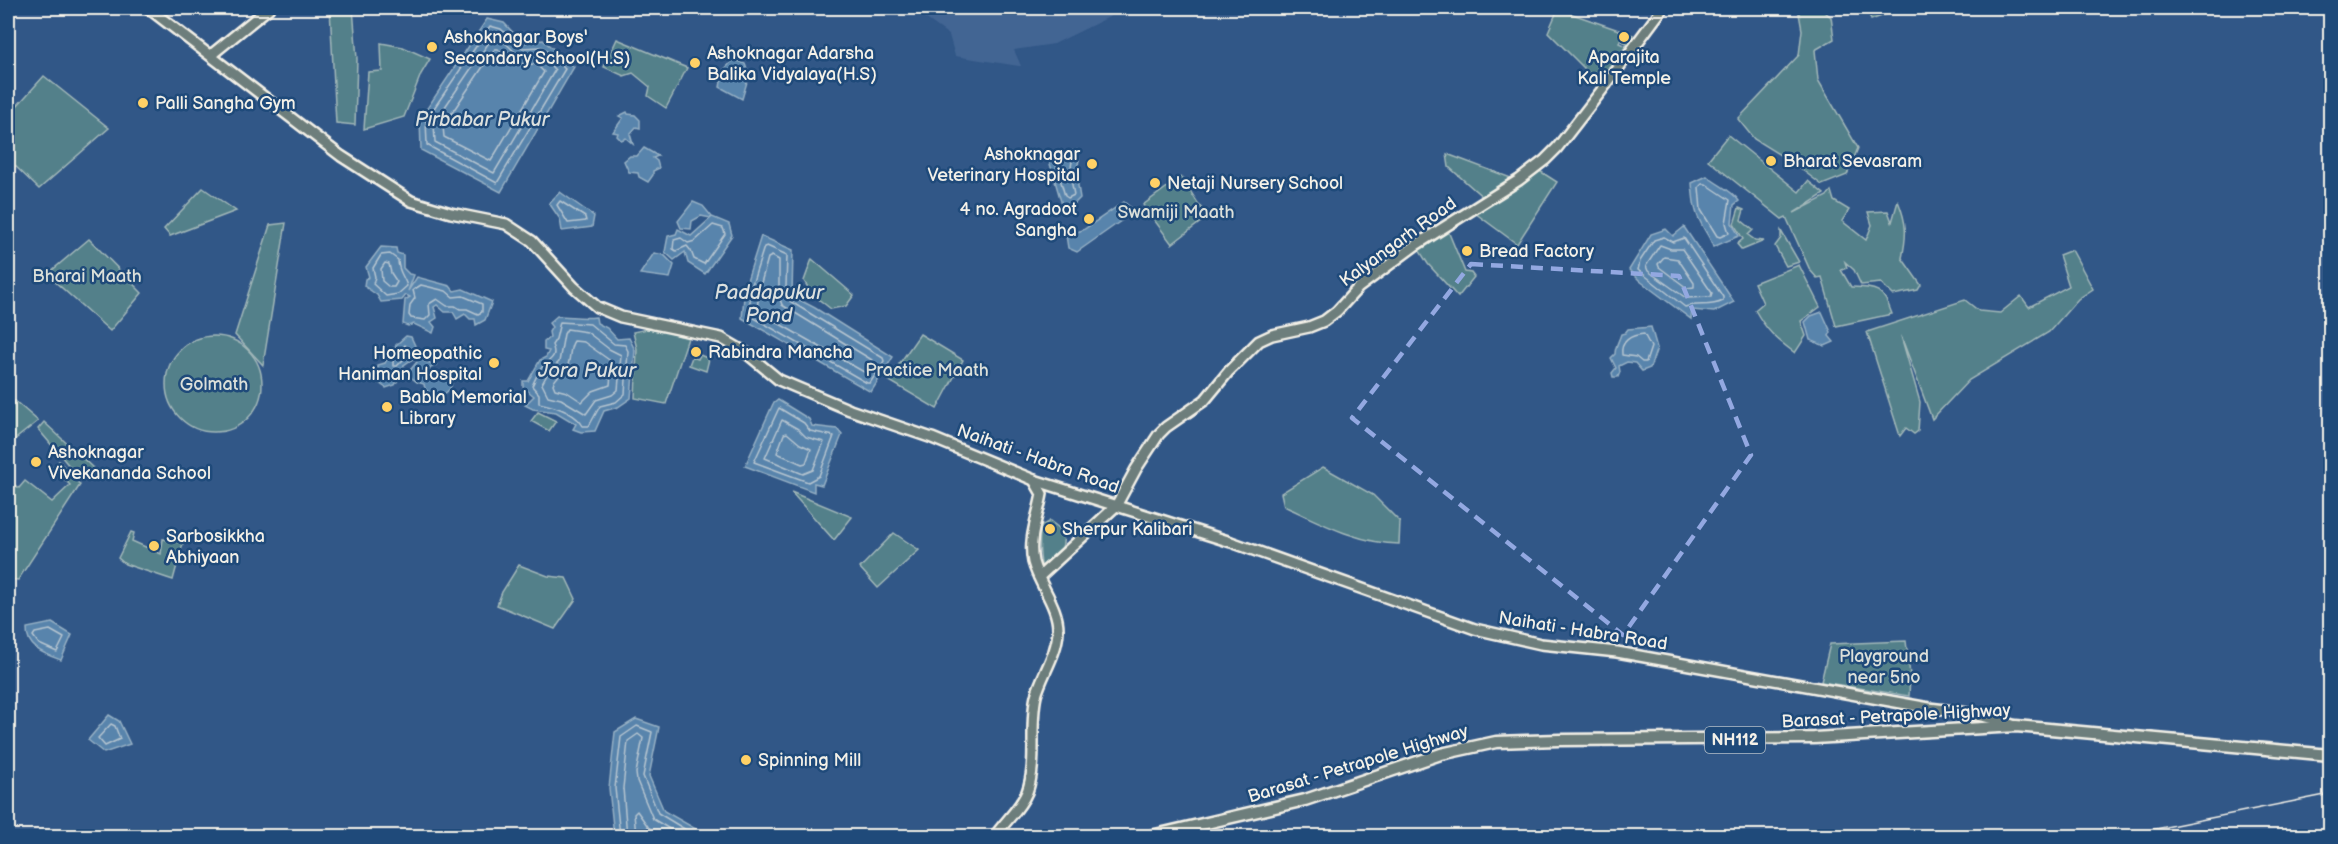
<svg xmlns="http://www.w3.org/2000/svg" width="2338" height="844" font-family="'Balsamiq Sans',sans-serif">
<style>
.built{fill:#436593}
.green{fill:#52808a;stroke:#a3b8b9;stroke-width:1.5}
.water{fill:#5884ac;stroke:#96b0c4;stroke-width:1.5}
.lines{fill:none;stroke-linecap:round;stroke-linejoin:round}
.shore{stroke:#b6c5d0;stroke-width:1.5}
.major-casing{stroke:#f4f1e8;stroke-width:14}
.highway-casing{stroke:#f4f1e8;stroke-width:15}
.major{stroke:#6d7e7c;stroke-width:9}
.highway{stroke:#6d7e7c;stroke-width:10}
.rail{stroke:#f4f1e8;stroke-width:1.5}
.marked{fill:none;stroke:#93a8e1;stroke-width:4.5;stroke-dasharray:12 8;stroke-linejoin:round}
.poi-dot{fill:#ffd166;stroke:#1f4a7a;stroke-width:2}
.labels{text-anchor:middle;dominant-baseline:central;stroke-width:5;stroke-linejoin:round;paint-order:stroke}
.shield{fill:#1f4a7a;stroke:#b4bfc7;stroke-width:1.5}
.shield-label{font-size:16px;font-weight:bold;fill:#f4f1e8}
.poi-label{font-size:18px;fill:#f4f1e8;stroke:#1f4a7a;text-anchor:start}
.park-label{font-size:18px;fill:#dce0da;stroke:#1f4a7a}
.street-label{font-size:18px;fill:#f4f1e8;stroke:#1f4a7a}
.water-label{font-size:20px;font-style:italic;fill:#dde1df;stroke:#1f4a7a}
</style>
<rect width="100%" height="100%" fill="#315787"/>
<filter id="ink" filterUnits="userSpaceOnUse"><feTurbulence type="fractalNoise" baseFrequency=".0167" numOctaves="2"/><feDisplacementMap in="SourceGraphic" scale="12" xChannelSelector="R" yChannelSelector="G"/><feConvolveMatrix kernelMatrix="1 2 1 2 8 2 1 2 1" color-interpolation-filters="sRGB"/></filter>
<g filter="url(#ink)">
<path class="built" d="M911 8H1118L1109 17 1054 44 1014 50 1021 66H1019L955 56 949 35Z"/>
<g class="green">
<path d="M330 8H353L357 59 355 125 336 123Z"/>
<path d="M1798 8H1820L1831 17 1834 39 1815 50 1818 80 1858 148 1847 175 1822 185 1793 163 1754 139 1738 119 1799 55 1802 30Z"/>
<path d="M1867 8H1897L1898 10 1871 20Z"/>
<path d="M1558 9 1633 35 1629 44 1620 40 1619 43 1626 46 1603 75 1597 71 1592 76 1548 32Z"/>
<path d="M617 39 687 68 666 108 648 96 650 87 633 73 624 76 604 67Z"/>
<path d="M381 43 403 47 430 59 421 74 404 117 364 129 368 72 382 71Z"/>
<path d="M44 76 109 128 39 189 8 159V116Z"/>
<path d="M1728 135 1799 192 1808 181 1824 194 1794 213 1827 196 1831 191 1834 201 1849 210 1842 221 1866 240 1872 225 1868 212 1888 211 1892 222 1898 201C1907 223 1907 235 1902 258L1921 285 1918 290 1893 295 1881 283 1861 285 1854 270 1845 262 1847 268 1841 270 1851 287C1877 288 1883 288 1892 314L1836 326 1822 277 1817 278 1810 270 1786 217 1782 219 1708 160Z"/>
<path d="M1447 154 1516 180 1535 168 1557 182 1517 244 1471 210 1486 200 1449 167Z"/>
<path d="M1181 177 1207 217 1172 244 1143 205Z"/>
<path d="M203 188 236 211 170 236 164 229Z"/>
<path d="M1739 208 1744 210 1741 220 1753 230 1748 235 1755 240 1764 241 1742 250 1737 244 1743 239 1734 224Z"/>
<path d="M286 223 263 365 235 335 270 225Z"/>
<path d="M1446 226 1465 272 1471 273 1474 277 1458 297 1428 264 1416 245Z"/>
<path d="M1781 231 1799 262 1786 266 1775 246 1781 238Z"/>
<path d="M89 239 142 293 110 331 52 279 50 272Z"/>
<path d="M2072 250 2093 289 2078 299 2049 332 1969 380 1932 419 1901 336 1920 402 1918 431 1914 434 1906 428 1900 436 1867 332 1965 300 1979 311 2000 313 2021 296 2029 307 2069 286 2059 255Z"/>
<path d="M812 259 854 295 846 306 831 309 812 294 804 281Z"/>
<path d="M1799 265 1820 307 1801 321 1806 336 1795 353C1776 339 1766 330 1755 310L1763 303 1754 283Z"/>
<path d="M652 328 688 338 666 404 635 398 637 349 633 332Z"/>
<path d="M920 334 963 360 937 409 888 380Z"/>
<circle cx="214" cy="384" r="48"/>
<path d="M700 355 709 359 706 371 689 365 692 357 698 359Z"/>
<path d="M15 401 38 421 8 445V416Z"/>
<path d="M538 412 556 421 549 431 531 421Z"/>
<path d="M44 422 93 468 82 481 38 429Z"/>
<path d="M59 461 80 485 18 580 8 579V486L10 482 19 488 25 481 52 502 70 485 53 468Z"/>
<path d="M1323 467 1373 495 1400 522 1399 544C1359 544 1319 522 1284 506L1281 493Z"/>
<path d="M791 492 852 517 834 540Z"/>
<path d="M1050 521 1064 532C1063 556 1059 556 1042 572 1040 556 1038 543 1041 526Z"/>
<path d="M131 532 134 533 132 541 161 554 163 539 183 543 173 580 125 564 118 558Z"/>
<path d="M894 533 919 550 878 588 860 568Z"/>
<path d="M519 565 548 576 566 578 576 599 555 629 497 605 502 592Z"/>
<path d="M1906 641 1910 675 1909 696 1821 682 1830 644Z"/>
</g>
<g class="water">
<path d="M487 19 504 23 523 43 543 40 574 67 501 192 421 150 420 119Z"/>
<path d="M734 59 745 64 749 75 742 99 720 87 723 71Z"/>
<path d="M627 112 628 114 635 115 640 120V128L636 127 630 134 633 144 626 138 621 140 617 136 618 133 613 132 623 118 619 116Z"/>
<path d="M644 148 658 156 653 158 657 161 659 168 653 171V175L648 182 639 177 638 173 629 172 624 161 630 156H637Z"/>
<path d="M1077 150 1079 160 1076 173 1080 198 1075 203 1062 205 1048 157Z"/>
<path d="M1707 176C1717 185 1732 190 1739 201L1734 205 1732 223 1739 236 1713 247C1710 236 1704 231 1700 221 1694 210 1693 196 1692 183Z"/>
<path d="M560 192 594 216 592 227 562 231 560 219 549 203Z"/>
<path d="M693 202 703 206 712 217 729 224 732 235 705 274 688 263 685 252 674 260 665 252 668 236 676 234 678 229 691 236 711 218 701 216 692 221 691 229 681 228 678 221Z"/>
<path d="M1124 202 1135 211 1077 252 1068 248 1066 235 1083 230Z"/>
<path d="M1684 227 1734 302 1714 312 1692 310 1691 319 1640 281 1629 270 1651 234 1666 229 1673 236Z"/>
<path d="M761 236 793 250 792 296 815 308 893 357 871 392 742 318 745 287Z"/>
<path d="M381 247 396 248 397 253 403 255V268L409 274 414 275 408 291 417 277 450 286 454 291 463 289 492 302 485 320 476 325 475 319H470L465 314 457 319 453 312H445L437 305 434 307 437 318 431 322 435 327 433 333 414 324 408 326 403 324 405 300 410 297 406 295 402 300 381 302 377 295 364 286 365 279 369 277 366 267Z"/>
<path d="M654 253 664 255 674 265 670 278 640 274Z"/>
<path d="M1822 312 1831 332 1829 336 1834 342 1825 346 1810 340 1805 322 1811 316Z"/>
<path d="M557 316C571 316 582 319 596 317L597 323 607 328 617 339 629 338 635 350 631 398 618 407 604 411 595 431 581 432 573 429 576 424 556 412 533 409 525 405 534 396 523 387V381H528L540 360 546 357 549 351 544 350V342L550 337 549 332 552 327 549 323Z"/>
<path d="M1651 327 1657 348 1650 368 1642 371 1635 363 1627 362 1619 366 1620 372 1618 377H1613L1612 373 1616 368 1611 358 1615 354C1615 346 1619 341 1621 334L1625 333 1628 329Z"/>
<path d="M406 336 411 337 418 352 416 360H411L404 365 403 371 396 373 398 380 395 385 386 388 372 378 378 371V365L385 363 392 348 395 349 396 345Z"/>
<path d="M421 357 424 361 436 365 429 369 431 373 436 371 449 378V384L452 382 450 389 437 400 425 389 424 384 417 382 407 374Z"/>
<path d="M778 400 809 419 812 426 837 429 842 435 822 485 814 483V492L745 466 773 404Z"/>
<path d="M52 623 72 635 61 660C45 654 26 648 27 628Z"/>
<path d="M109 715 119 721 130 744 104 753 88 740Z"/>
<path d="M636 719 659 727 649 776 664 811 708 836H614L609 788 615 732Z"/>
</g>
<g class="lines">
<g class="shore">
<path d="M490 26 501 29 521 48 542 47 565 69 497 183 427 145 426 120Z"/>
<path d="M494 35 498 36 518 55H540L555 70 494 173 435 142 434 123Z"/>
<path d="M495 49H498C511 62 518 65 536 64L544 72 491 161 444 137 443 126Z"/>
<path d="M1069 159 1072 161 1070 174 1074 195 1068 198 1065 196 1056 164 1058 161Z"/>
<path d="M1706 184 1730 200 1726 223 1729 233 1720 237 1717 236 1701 210 1699 187 1702 184Z"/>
<path d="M560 201 585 217 586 221 568 223 557 205Z"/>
<path d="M713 225 723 228 725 234 704 264 694 259 691 251 687 246 676 251 673 249 674 240 681 238 688 243 695 241Z"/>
<path d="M1664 237 1673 242 1684 238 1723 297V301C1709 308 1699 302 1685 307L1638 270 1640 261 1654 240Z"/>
<path d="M1660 245 1671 249H1682L1712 293 1711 297 1686 298 1648 271 1646 266Z"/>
<path d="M767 246 787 255 786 287 788 300 883 358 884 361 870 383H867L749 315 751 288 764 247Z"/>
<path d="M390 254 398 260C398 272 404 276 407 286L398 294 386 296 373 284 375 277 373 268 381 255Z"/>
<path d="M772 256 779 260V296L782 305 872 360 873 363 868 372H864L757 311 759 290 768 258Z"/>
<path d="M1664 257 1678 259 1694 283V287L1687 288 1659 267 1658 264Z"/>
<path d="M385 263 389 264 391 273 397 282 394 287H389L382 281 381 269Z"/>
<path d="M421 285 446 291 453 297 463 296 482 304V312L478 314 467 309H460L455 306H447L437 299 429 304 430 315 425 320 411 318 409 315 410 305 415 298 413 290Z"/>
<path d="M560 322 590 324 614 344 625 345 628 351 625 394 616 402 600 406 589 426H583C575 412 554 406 539 403V394L532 386C535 380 539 369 544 365 552 358 557 356 552 345L556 339Z"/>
<path d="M567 329 587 332 609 349 621 355 618 390 612 395 596 400 586 414 561 399 548 396 542 384 549 371 559 362 564 334Z"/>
<path d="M1644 334 1651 347 1646 362H1642L1636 357 1622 355C1620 341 1631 335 1644 334Z"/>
<path d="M574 341 584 342 612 362 610 385 593 391 582 402 567 392 555 389 553 384C556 376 564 373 568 365 571 356 569 348 574 341Z"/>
<path d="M405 345 408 347 410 353 397 366H393V359Z"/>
<path d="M779 408 804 423 810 431 834 436 819 476 808 482 754 462Z"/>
<path d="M782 420 798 429 806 437 824 442 813 470 803 474 765 458Z"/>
<path d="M787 433 800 444 811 449 806 463 802 464 777 453 784 434Z"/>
<path d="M50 630 64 638 57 652 39 644 33 636 35 633Z"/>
<path d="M111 724 115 726 120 739 105 746 98 738Z"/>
<path d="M620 836 615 788 621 737 637 726 652 732 643 776 658 813 696 836"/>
<path d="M627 836 623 788 628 741 638 734 643 738 636 773 637 781 653 819 681 836"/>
<path d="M636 836 634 814 637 811 649 828 662 836"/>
</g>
<g class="major-casing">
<g id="major">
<path d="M148 8 341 156 411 201 451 213 506 224 532 241 574 287 597 307 621 317 721 338 745 352 779 380 850 410 932 438 1034 480 1231 542 1475 629 1541 644 1617 652 1929 708C1958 711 1987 715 2015 726"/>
<path d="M211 55 269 8"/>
<path d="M1039 577 1116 506 1136 469 1159 434 1166 427 1205 400 1229 371 1259 341 1272 335 1309 327 1324 321 1337 311 1358 288 1416 245 1519 180 1545 160 1557 148 1602 90 1663 8"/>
<path d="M995 836C1005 821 1020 809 1027 792 1038 762 1029 727 1036 696 1042 674 1057 655 1058 631 1059 607 1039 585 1033 562 1028 538 1038 517 1042 494L1034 480"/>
</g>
</g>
<g class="highway-casing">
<path id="highway" d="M1151 836 1305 800 1441 754 1496 742 1559 740 1814 738 2016 726 2330 755"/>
</g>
<use href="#major" class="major"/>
<use href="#highway" class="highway"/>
<path class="rail" d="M2121 836 2330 794"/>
</g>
</g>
<path class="marked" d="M1471 264 1679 276 1751 455 1623 635 1352 418Z"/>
<g class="poi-dot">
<circle cx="1624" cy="37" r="6"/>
<circle cx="432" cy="47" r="6"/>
<circle cx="695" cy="63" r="6"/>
<circle cx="143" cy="103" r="6"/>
<circle cx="1771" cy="161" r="6"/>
<circle cx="1092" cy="164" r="6"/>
<circle cx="1155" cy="183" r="6"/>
<circle cx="1089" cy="219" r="6"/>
<circle cx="1467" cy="251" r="6"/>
<circle cx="696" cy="352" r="6"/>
<circle cx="494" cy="363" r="6"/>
<circle cx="387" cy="407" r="6"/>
<circle cx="36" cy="462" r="6"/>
<circle cx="1050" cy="529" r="6"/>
<circle cx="154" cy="546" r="6"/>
<circle cx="746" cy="760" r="6"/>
</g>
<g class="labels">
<rect class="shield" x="1705" y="727" width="60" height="26" rx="4.5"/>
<g class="shield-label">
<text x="1735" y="740">NH112</text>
</g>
<g class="poi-label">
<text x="444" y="37">Ashoknagar Boys'<tspan x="444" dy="21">Secondary School(H.S)</tspan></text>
<text x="707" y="53">Ashoknagar Adarsha<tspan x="707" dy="21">Balika Vidyalaya(H.S)</tspan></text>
<text x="1624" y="57" text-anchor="middle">Aparajita<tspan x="1624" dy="21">Kali Temple</tspan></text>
<text x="155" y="103">Palli Sangha Gym</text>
<text x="1080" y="154" text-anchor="end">Ashoknagar<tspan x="1080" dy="21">Veterinary Hospital</tspan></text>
<text x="1783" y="161">Bharat Sevasram</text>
<text x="1167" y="183">Netaji Nursery School</text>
<text x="1077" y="209" text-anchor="end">4 no. Agradoot<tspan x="1077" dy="21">Sangha</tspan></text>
<text x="1479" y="251">Bread Factory</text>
<text x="708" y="352">Rabindra Mancha</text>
<text x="482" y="353" text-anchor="end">Homeopathic<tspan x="482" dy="21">Haniman Hospital</tspan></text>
<text x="399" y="397">Babla Memorial<tspan x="399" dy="21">Library</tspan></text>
<text x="48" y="452">Ashoknagar<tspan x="48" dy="21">Vivekananda School</tspan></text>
<text x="1062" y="529">Sherpur Kalibari</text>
<text x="166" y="536">Sarbosikkha<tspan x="166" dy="21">Abhiyaan</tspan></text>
<text x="758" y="760">Spinning Mill</text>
</g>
<g class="park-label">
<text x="1176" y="212">Swamiji Maath</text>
<text x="87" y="276">Bharai Maath</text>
<text x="927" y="370">Practice Maath</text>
<text x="214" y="384">Golmath</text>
<text x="1884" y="656">Playground<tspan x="1884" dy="21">near 5no</tspan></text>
</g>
<g class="street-label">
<text transform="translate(1398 242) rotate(-36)">Kalyangarh Road</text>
<text transform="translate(1038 459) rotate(20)">Naihati - Habra Road</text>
<text transform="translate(1583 631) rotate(9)">Naihati - Habra Road</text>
<text transform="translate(1896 716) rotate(-3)">Barasat - Petrapole Highway</text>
<text transform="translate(1358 764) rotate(-17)">Barasat - Petrapole Highway</text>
</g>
<g class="water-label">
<text x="482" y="120">Pirbabar Pukur</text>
<text x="769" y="293">Paddapukur<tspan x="769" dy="23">Pond</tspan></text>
<text x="587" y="371">Jora Pukur</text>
</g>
</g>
<rect width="2338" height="844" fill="none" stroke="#1f4a7a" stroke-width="30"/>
<rect x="15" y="15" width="2308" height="814" fill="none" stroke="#f4f1e8" stroke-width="2" filter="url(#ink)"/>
</svg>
